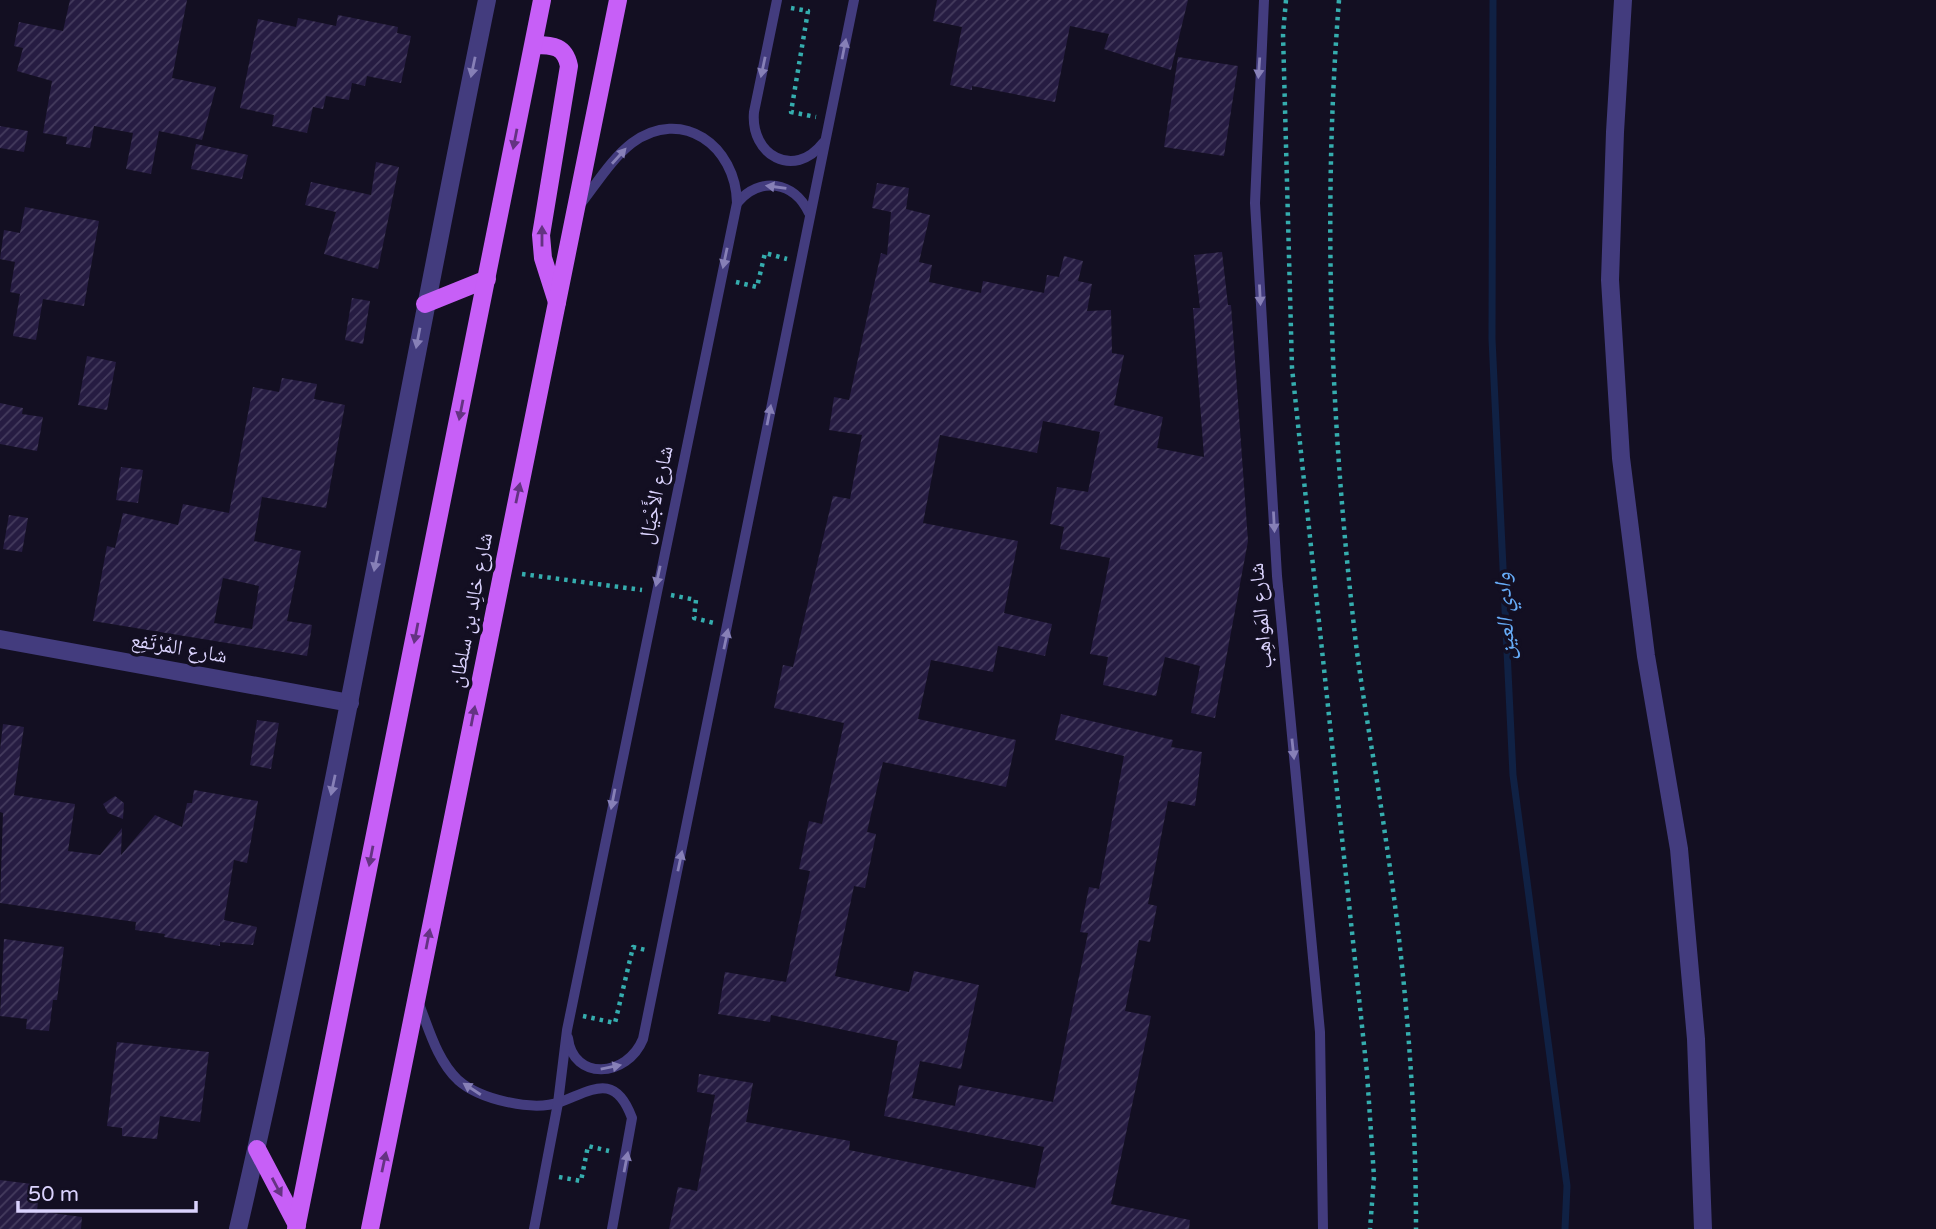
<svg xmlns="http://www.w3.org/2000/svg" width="1936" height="1229" font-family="'Varela Round','Noto Naskh Arabic',sans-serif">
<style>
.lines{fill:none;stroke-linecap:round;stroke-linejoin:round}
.stream{stroke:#102144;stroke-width:7}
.building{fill:url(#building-hatch);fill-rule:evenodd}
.path{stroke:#35adae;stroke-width:4.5;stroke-dasharray:3.5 5;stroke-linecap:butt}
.lane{stroke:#433c7e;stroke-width:10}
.street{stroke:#433c7e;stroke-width:18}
.primary{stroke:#c75ff7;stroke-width:18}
.oneway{fill:#8780b7}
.oneway2{fill:#643382}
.labels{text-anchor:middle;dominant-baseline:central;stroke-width:7;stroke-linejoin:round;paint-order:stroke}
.street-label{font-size:21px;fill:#dad2fd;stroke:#130f22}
.water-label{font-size:23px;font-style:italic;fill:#66abf7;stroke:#130f22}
</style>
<defs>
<pattern id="building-hatch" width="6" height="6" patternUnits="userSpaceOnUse" patternTransform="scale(1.75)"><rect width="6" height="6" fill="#261c42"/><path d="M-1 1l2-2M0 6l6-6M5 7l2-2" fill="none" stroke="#453c5e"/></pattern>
</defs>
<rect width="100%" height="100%" fill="#130f22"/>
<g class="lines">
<path class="stream" d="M1493 0 1492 339 1513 775 1567 1186 1565 1229"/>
</g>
<g class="building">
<path d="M70 0H187L172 78 216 87 202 140 159 131 151 174 126 169 133 133 94 126 90 148 66 144 67 137 43 133 52 81 17 71 23 48 14 46 19 22 63 31Z"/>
<path d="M937 0H1188L1171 70 1104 49 1109 34 1070 26 1055 102 972 86V90L950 85 962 27 933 21Z"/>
<path d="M338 15 398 27 397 33 411 36 401 83 367 76 365 86 352 83 349 100 326 96 323 109 313 107 307 133 272 126 274 115 240 108 258 19 296 27 298 18 336 26Z"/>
<path d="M1178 57 1238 66 1224 156 1164 147Z"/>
<path d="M0 126 28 131 24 152 0 148Z"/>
<path d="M196 144 248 155 242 179 191 169Z"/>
<path d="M376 162 399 167 378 269 324 254 336 212 305 205 311 182 371 195Z"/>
<path d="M877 183 909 188 906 209 930 215 919 262 932 265 929 282 981 293 983 281 1044 293 1047 275 1059 277 1064 256 1083 261 1078 281 1092 284 1087 311 1111 310 1112 353 1124 355 1114 405 1163 417 1157 448 1204 457 1193 308H1200L1194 255 1222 252 1228 305H1231L1248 541 1215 718 1191 713 1200 666 1165 657 1156 696 1103 685 1108 657 1090 654 1110 558 1060 549 1064 527 1050 524 1057 487 1088 492 1100 432 1043 421 1037 453 940 435 923 523 1018 541 1004 613 1052 624 1045 656 998 646 993 672 931 660 918 719 1016 740 1006 787 883 762 867 832 876 834 865 888 854 886 835 976 909 992 914 971 979 985 961 1069 920 1061 912 1098 955 1106 959 1085 1053 1102 1088 933 1080 932 1089 887 1099 889 1124 756 1055 740 1061 714 1173 740 1171 747 1202 752 1195 806 1168 801 1148 904 1157 906 1150 942 1139 940 1125 1011 1151 1016 1111 1204 1190 1220 1189 1229H669L678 1187 697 1191 715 1095 697 1092 699 1074 753 1083 746 1122 850 1141 849 1150 928 1166 1035 1188 1044 1147 884 1116 898 1041 771 1015 770 1022 718 1014 725 972 786 982 810 871 799 869 809 821 822 824 844 723 774 708 783 665 793 667 833 496 850 499 862 435 829 430 834 397 849 400 881 253 887 255 891 212 872 208Z"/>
<path d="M25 207 99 221 84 306 43 299 36 340 13 336 20 294 10 292 15 262 0 259 4 230 20 233Z"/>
<path d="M352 298 370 301 363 344 345 340Z"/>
<path d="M87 356 116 362 107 410 78 405Z"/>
<path d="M282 378 317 384 314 399 345 405 326 508 262 497 254 541 301 551 287 621 312 625 307 656 93 621 107 546 115 548 123 513 178 525 183 504 229 513 253 387 279 392ZM223 578 259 586 252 629 214 623Z"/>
<path d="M0 403 23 408 22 414 43 417 37 451 0 444Z"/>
<path d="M121 467 143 470 138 503 116 500Z"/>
<path d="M9 515 28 518 22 552 3 549Z"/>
<path d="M257 720 279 723 271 769 250 765Z"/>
<path d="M3 724 24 727 14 795 75 804 68 851 100 855 122 828 121 855 155 815 182 827 187 803H192L194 790 258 801 247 863 234 860 224 920 257 927 253 945 220 942V946L164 937 165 934 135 930 136 922 0 903 3 813 0 812V750Z"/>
<path d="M115 796 124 803 123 819 108 813 103 804Z"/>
<path d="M4 939 64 947 57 1000H53L49 1031 26 1029 27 1019 0 1016Z"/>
<path d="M117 1042 209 1052 200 1122 160 1116 157 1139 122 1136V1128L107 1126Z"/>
<path d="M0 1180 40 1185 37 1211 82 1217 81 1229H0Z"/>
</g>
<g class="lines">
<g class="path">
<path d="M1286 0 1283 34 1292 368 1367 1073 1374 1177 1370 1229"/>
<path d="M1339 0C1322 214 1331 431 1356 644 1364 707 1376 770 1385 834 1405 965 1416 1097 1416 1229"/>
<path d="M791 8 808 11 791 112 816 117"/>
<path d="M736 282 757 287 765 253 787 259"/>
<path d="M522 574 642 590"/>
<path d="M671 595 696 600 694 618 714 623"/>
<path d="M583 1016 615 1023 633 947 646 950"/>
<path d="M559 1177 581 1181 588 1146 609 1151"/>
</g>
<g class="lane">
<path d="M777 0 754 112C750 155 794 180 823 143"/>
<path d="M1264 0 1255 203 1277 576 1320 1032 1323 1229"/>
<path d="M737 203C760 176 794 181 809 213"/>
<path d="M419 1004C429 1029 437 1060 458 1080 479 1099 532 1112 560 1102 593 1090 615 1072 632 1118L612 1229"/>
<path d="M568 1038C573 1081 627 1078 643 1039L854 0"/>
<path d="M534 1229 558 1103 567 1030 737 203C736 146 682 106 632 143 611 159 595 186 579 206"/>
</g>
<g class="street">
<path d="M1623 0 1615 132 1610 280 1621 458 1646 656 1679 849 1696 1039 1703 1229"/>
<path d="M0 639 350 703"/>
<path d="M238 1229C332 822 403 409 487 0"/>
</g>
<g class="primary">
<path d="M535 45C553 45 565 46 569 66L541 235 543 258 557 302"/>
<path d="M425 304 487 279"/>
<path d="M257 1149 297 1225"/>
<path d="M296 1229 542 0"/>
<path d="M370 1229 618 0"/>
</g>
</g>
<defs><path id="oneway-solid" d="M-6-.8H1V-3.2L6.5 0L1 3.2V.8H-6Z" transform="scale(1.75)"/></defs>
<g class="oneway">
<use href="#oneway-solid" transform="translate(844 49) rotate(-79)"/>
<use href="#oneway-solid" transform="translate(473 67) rotate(102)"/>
<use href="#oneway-solid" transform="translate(763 67) rotate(102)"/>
<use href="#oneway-solid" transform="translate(1259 68) rotate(94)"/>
<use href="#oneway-solid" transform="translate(619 156) rotate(-48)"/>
<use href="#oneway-solid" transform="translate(776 187) rotate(-172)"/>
<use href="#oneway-solid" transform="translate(725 258) rotate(102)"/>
<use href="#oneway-solid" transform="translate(1260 295) rotate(87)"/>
<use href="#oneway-solid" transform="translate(418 338) rotate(101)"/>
<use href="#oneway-solid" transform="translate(769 415) rotate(-79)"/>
<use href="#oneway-solid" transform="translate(1274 522) rotate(87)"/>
<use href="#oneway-solid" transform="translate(376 561) rotate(101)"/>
<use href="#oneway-solid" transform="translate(658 576) rotate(102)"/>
<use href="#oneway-solid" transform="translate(726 639) rotate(-78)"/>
<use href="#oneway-solid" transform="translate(1293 749) rotate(84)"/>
<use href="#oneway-solid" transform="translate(333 785) rotate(102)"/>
<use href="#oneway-solid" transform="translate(613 799) rotate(101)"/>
<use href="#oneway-solid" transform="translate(680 861) rotate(-78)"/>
<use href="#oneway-solid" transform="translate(611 1067) rotate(-11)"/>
<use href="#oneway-solid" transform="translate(472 1089) rotate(-147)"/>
<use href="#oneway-solid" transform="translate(626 1162) rotate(-79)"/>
</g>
<g class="oneway2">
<use href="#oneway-solid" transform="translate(515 139) rotate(101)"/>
<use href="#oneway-solid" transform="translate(542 236) rotate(-90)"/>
<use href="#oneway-solid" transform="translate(461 410) rotate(101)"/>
<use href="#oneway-solid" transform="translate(518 493) rotate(-78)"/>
<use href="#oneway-solid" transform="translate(416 633) rotate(101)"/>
<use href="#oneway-solid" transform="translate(473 716) rotate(-79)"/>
<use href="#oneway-solid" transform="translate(371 856) rotate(101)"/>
<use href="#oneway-solid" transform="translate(428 939) rotate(-79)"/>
<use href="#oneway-solid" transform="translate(384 1162) rotate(-78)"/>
<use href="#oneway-solid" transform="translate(277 1187) rotate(62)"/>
</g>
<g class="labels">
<g class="street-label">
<text transform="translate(656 495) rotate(-78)">شارع الأَجْيَال</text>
<text transform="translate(471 610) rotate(-79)">شارع خالِد بن سلطان</text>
<text transform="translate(1261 616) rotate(-95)">شارع المَواهِب</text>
<text transform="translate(179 648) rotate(10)">شارع المُرْتَفِع</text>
</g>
<g class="water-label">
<text transform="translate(1505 616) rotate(-93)">وادي العين</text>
</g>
</g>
<path d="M18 1201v10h178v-10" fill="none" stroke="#dad2fd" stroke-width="3.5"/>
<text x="28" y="1201" font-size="21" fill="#dad2fd" stroke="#130f22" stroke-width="5" paint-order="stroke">50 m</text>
</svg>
